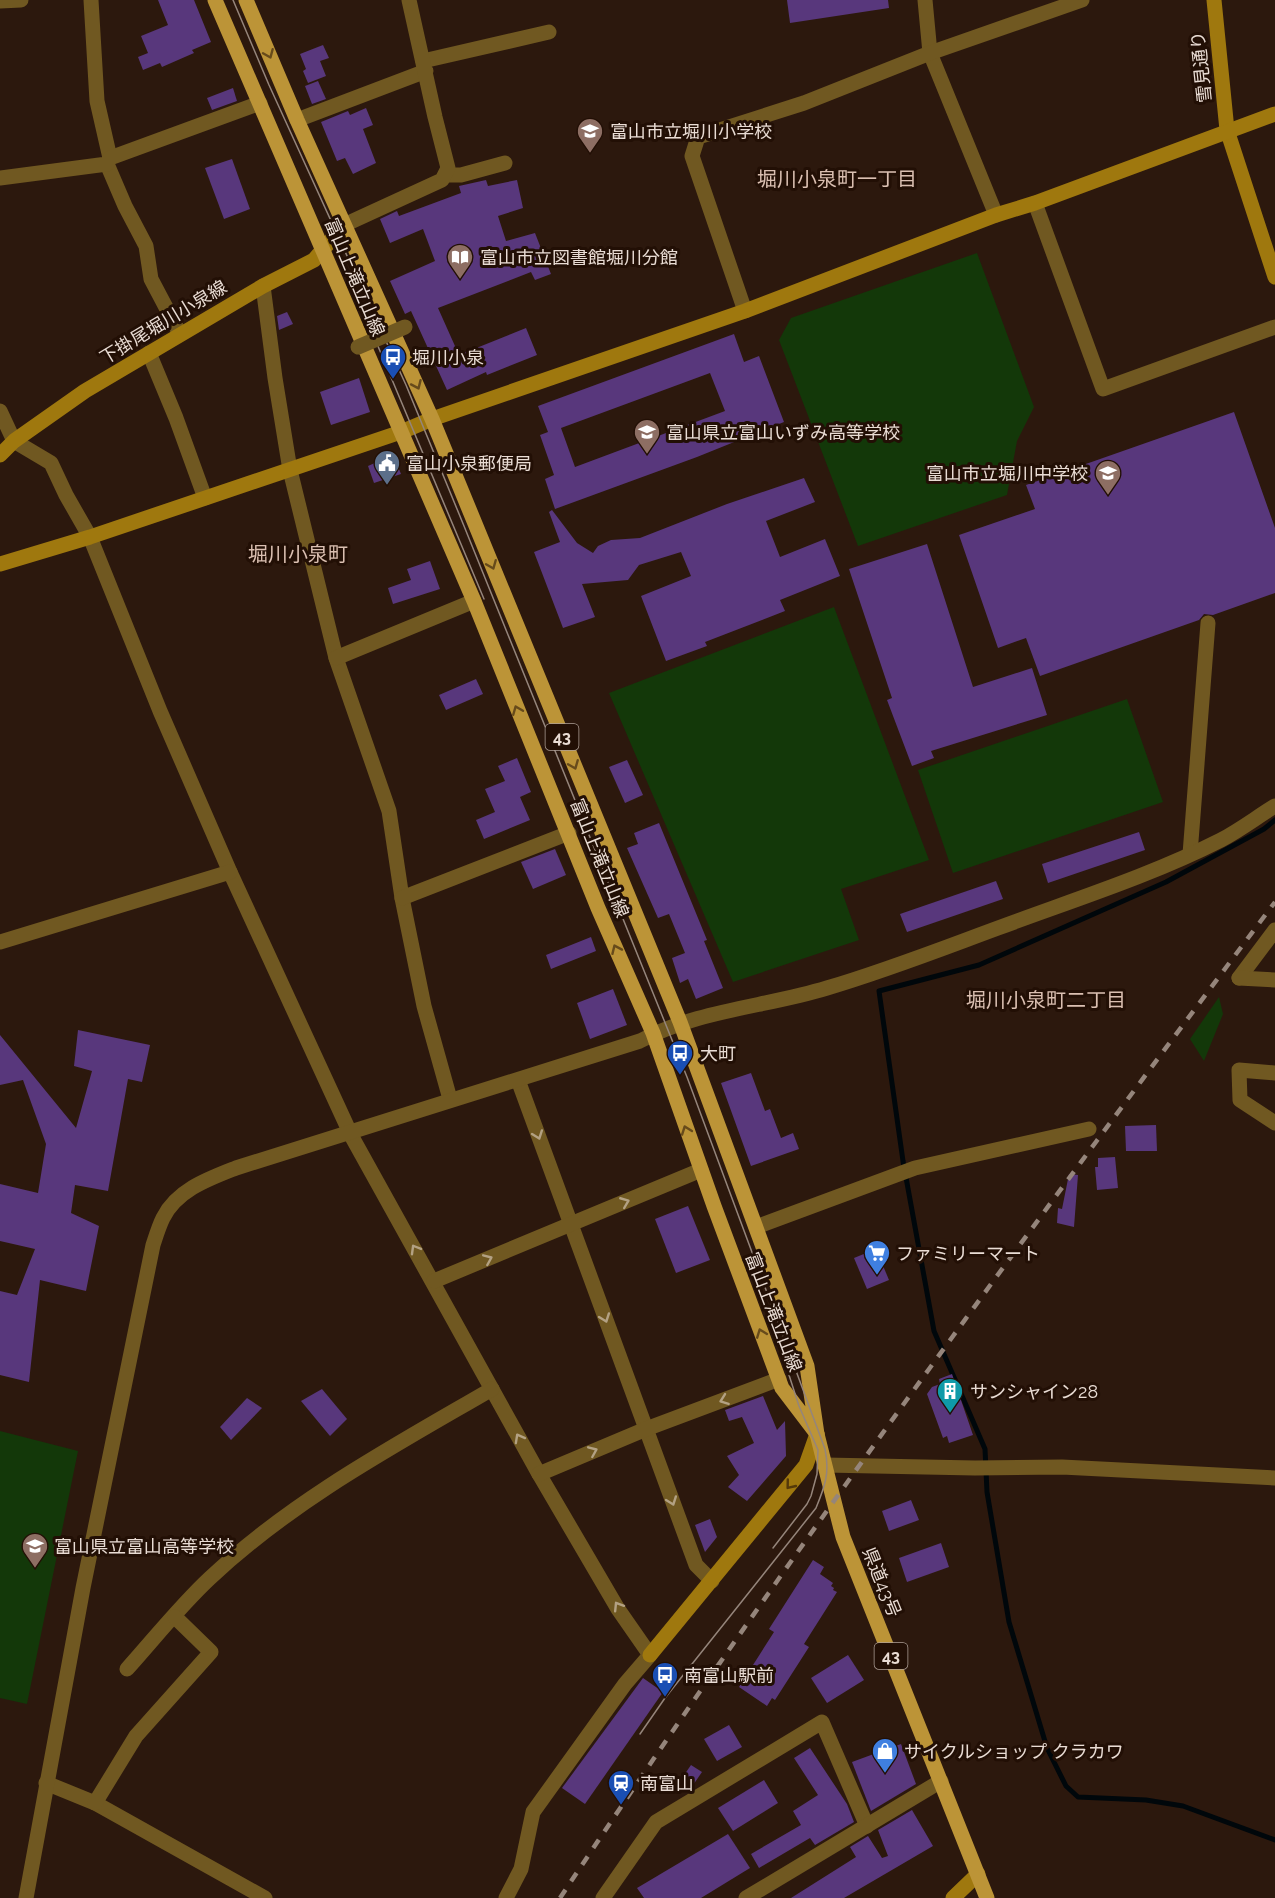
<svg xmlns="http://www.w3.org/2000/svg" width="1275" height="1898" font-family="Raleway,'Noto Sans JP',sans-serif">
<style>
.green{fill:#133809}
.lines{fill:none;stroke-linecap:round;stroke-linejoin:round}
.stream{stroke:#00070b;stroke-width:5}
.building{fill:#58377c;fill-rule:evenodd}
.street{stroke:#705821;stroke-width:15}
.secondary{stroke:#9f780e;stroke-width:15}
.primary{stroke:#bc9437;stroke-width:15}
.tram{stroke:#95857b;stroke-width:1.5}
.rail{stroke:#95857b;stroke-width:4.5;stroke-dasharray:10 10;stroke-linecap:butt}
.street-bridge{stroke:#705821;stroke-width:15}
.oneway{stroke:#674b1b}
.oneway2{stroke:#b3a183}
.oneway3{stroke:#543909}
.labels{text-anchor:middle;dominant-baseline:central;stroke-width:6;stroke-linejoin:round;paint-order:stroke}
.shield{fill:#220f05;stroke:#ad9e96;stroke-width:1.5}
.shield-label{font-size:16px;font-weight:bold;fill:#e9dcd4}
.street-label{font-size:18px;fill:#e9dcd4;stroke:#220f05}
.poi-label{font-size:18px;fill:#e9dcd4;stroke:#220f05;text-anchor:start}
.neighbourhood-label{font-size:20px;fill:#dabfb1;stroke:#220f05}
</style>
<rect width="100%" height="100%" fill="#2c180d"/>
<g class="green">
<path d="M977 253 1034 407 1017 441 1007 495 858 546 779 340 791 318Z"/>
<path d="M834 607 929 860 841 889 859 940 733 982 609 693Z"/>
<path d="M1127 699 1163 802 953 873 918 770Z"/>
<path d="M1219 997 1223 1014 1204 1061 1190 1039Z"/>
<path d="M0 1431 78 1451 27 1704 0 1698Z"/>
</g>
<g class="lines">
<path class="stream" d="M1275 820 1264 829 1166 882 979 965 879 991 903 1161 934 1331 985 1449 987 1492 1009 1622 1047 1748 1066 1786 1078 1797 1146 1800 1183 1806 1275 1840"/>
</g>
<g class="building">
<path d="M158 0H194L211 42 192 50 194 53 162 67 160 63 143 70 138 57 148 53 141 36 168 25Z"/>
<path d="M787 0H888L889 8 790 23Z"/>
<path d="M323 45 329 58 320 61 326 76 308 83 303 71 306 69 300 54Z"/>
<path d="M318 81 326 99 312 104 305 86Z"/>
<path d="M233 88 237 101 212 110 207 98Z"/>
<path d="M366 108 373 125 363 129 376 163 353 174 345 158 337 161 321 122 348 111 350 115Z"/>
<path d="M232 159 250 209 224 219 205 168Z"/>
<path d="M486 180 488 186 517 180 523 208 498 216 506 241 535 233 551 274 535 280 531 272 438 308 459 355 526 328 537 355 487 375 486 372 447 390 411 311 405 314 390 281 435 261 423 229 390 243 380 219 397 211 399 216 461 193 459 186Z"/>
<path d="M287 312 293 324 279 330 277 316Z"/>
<path d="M734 334 744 362 759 356 784 422 697 457 555 509 545 479 554 475 540 435 548 432 538 406ZM710 373 725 411 575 467 561 428Z"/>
<path d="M359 378 370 412 331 425 320 392Z"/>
<path d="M1234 412 1275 528V593L1213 615 1204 614 1199 620 1040 676 1026 638 998 648 959 535 1035 509 1026 485Z"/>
<path d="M386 458 396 462 401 474 374 483 368 466Z"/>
<path d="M804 478 815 502 766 521 780 557 825 539 840 576 780 600 785 611 705 642 707 646 666 661 641 596 691 576 681 552 639 565 628 580 582 584 595 617 563 628 534 552 560 542 549 512 552 510 577 543 593 553 598 546 611 540 640 538 727 504Z"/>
<path d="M927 544 973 687 1032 668 1047 715 931 751 934 758 912 766 887 700 892 698 849 569Z"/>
<path d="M430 561 440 589 393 604 388 588 411 580 407 569Z"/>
<path d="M476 679 483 694 446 710 439 695Z"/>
<path d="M517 758 531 792 520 797 530 820 484 839 476 820 495 812 485 789 505 781 498 766Z"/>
<path d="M627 760 643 795 625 803 609 767Z"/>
<path d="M659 823 707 940 704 941 723 988 696 999 688 979 680 983 672 958 685 953 669 914 658 918 627 848 638 844 634 833Z"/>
<path d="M1139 832 1145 850 1048 883 1042 864Z"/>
<path d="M555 849 566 875 533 889 521 862Z"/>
<path d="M996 881 1003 899 907 932 900 914Z"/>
<path d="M591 937 596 951 551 969 546 955Z"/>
<path d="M613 989 627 1025 590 1039 577 1003Z"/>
<path d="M78 1030 150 1045 142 1082 128 1079 108 1191 75 1185 71 1213 99 1226 86 1291 40 1280 29 1382 0 1375V1291L17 1295 35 1249 0 1241V1184L38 1193 46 1144 23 1080 0 1085V1035L76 1128 92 1071 74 1066Z"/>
<path d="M751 1073 765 1111 770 1109 781 1138 793 1133 799 1149 751 1166 721 1083Z"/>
<path d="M1156 1125 1157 1151H1126L1125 1126Z"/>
<path d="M1115 1157 1118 1188 1097 1190 1095 1167H1098V1158Z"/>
<path d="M1069 1174 1078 1175 1074 1227 1057 1223 1058 1208 1062 1209Z"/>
<path d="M688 1206 710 1260 676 1273 655 1219Z"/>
<path d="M876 1249 889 1280 867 1289 854 1258Z"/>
<path d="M952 1374 973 1435 949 1443 947 1436 943 1438 927 1394 932 1387 940 1384 939 1379Z"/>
<path d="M322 1389 347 1419 330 1436 301 1401Z"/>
<path d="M763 1396 777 1430 785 1421 786 1456 747 1501 728 1487 739 1475 727 1456 754 1443 742 1417 729 1421 725 1410Z"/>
<path d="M247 1398 262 1408 231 1440 220 1427Z"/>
<path d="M911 1500 919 1520 889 1531 882 1511Z"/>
<path d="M710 1519 717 1537 705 1552 695 1525Z"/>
<path d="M941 1543 949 1567 907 1582 899 1558Z"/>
<path d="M813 1560 824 1567 820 1574 833 1583 831 1586 834 1588 833 1590 837 1592 804 1644 809 1647 775 1700 772 1698 767 1706 739 1687 774 1632 769 1629Z"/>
<path d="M848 1655 864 1680 827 1703 811 1678Z"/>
<path d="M643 1678 663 1692 585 1804 562 1788Z"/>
<path d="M729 1725 742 1747 717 1761 704 1739Z"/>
<path d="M901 1744 916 1784 871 1811 852 1762Z"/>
<path d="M810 1748 847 1804 854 1822 815 1845 810 1838 759 1868 751 1854 801 1825 793 1811 818 1795 794 1758Z"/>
<path d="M691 1765 702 1772 691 1788 680 1781Z"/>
<path d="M764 1780 778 1803 733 1831 718 1808Z"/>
<path d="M912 1810 933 1846 844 1898H791L856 1857 850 1847 868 1836 882 1858 888 1856 878 1830Z"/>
<path d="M728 1834 750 1868 701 1898H644L637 1888Z"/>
</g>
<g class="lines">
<g class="street">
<path d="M91 0 97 101 110 158"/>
<path d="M925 0 930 53 996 215"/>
<path d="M0 1 21 0"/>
<path d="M423 61 549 32"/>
<path d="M297 120 426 71"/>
<path d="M107 164 125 206 146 246 151 279 180 334"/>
<path d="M445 175H461L505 163"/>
<path d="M0 178 107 164 110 158 260 103"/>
<path d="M1035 203 1103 389 1275 327"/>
<path d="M344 225 442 180 448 168 435 117 409 0"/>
<path d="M263 286 275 378 290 470 336 658 389 811 402 898 424 1006 450 1099"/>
<path d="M745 311 692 156 698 137 804 103 930 53 1082 0"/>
<path d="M149 353 176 418 205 498"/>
<path d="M0 411 14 441 51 463 66 495 90 537 160 711 230 872 352 1137 539 1474 618 1609 650 1655 625 1684 533 1812 521 1869 506 1898"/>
<path d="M336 658 474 601"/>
<path d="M1190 854 1208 623"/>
<path d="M402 898 569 833"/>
<path d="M0 942 230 872"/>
<path d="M1239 978 1275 930"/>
<path d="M1239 978 1275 980"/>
<path d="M1275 1073 1239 1070 1240 1100 1275 1123"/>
<path d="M518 1080 696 1565 712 1581"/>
<path d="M756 1227 915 1168 1089 1129"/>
<path d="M434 1281 701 1170"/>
<path d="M825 1465 975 1468 1062 1467 1275 1478"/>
<path d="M539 1474 646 1429 779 1379"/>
<path d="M127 1669C154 1639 180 1606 210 1578 293 1500 394 1446 492 1389"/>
<path d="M46 1783 95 1803 265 1898"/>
<path d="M95 1803 136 1736 211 1652 175 1617"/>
<path d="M26 1898 83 1588 153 1245C156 1236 159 1226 163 1218 177 1190 208 1179 236 1168L640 1041C698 1010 765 1007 827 988 885 971 941 949 998 928 1073 900 1150 876 1221 840 1240 830 1257 817 1275 806"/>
<path d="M603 1898 656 1822 822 1722 867 1826"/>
<path d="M746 1898 941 1781"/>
</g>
<g class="secondary">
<path d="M1214 0 1227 130 1275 277"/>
<path d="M0 455 14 441 85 391 263 286 314 260 344 225"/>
<path d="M0 564 90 537 401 432 432 419 745 311 996 215 1035 203 1275 114"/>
<path d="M650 1655 806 1465 817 1434"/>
<path d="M953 1898 978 1874"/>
</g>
<g class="primary">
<path d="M215 0 474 601 598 908 653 1033 714 1206 782 1388 817 1434 807 1366 680 1022 432 419 297 120 246 0"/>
<path d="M817 1434 843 1537 987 1898"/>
</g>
<g class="tram">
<path d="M233 0 269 85 406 385 464 526 687 1077 825 1449C830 1473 825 1486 816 1508L665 1698 640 1734"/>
<path d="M367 320 484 599"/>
<path d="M773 1548 807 1504 811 1496 817 1474 818 1450 799 1406 789 1375"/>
</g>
<path class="rail" d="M560 1898C786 1557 1030 1229 1275 902"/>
<path class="street-bridge" d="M358 347 405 327"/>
</g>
<defs><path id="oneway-chevron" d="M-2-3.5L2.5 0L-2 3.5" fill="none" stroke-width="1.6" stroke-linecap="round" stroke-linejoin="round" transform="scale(1.5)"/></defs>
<g class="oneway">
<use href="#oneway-chevron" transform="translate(269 54) rotate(67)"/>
<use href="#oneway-chevron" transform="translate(417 385) rotate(66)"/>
<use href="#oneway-chevron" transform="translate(492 565) rotate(68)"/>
<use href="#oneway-chevron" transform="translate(517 710) rotate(-112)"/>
<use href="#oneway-chevron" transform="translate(574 765) rotate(68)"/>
<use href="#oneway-chevron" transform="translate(616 949) rotate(-114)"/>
<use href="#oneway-chevron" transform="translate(686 1130) rotate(-110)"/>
<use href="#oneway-chevron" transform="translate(761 1333) rotate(-111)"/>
</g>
<g class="oneway2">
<use href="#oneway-chevron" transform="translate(538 1135) rotate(70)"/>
<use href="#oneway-chevron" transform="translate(625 1202) rotate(-22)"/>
<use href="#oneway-chevron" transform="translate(415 1249) rotate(-120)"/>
<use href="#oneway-chevron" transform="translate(488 1259) rotate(-23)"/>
<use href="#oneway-chevron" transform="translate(605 1318) rotate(70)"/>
<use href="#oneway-chevron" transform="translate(724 1400) rotate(160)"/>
<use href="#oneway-chevron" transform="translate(519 1438) rotate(-119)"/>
<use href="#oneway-chevron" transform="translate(593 1451) rotate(-23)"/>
<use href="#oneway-chevron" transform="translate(672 1501) rotate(70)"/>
<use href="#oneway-chevron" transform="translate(618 1606) rotate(-122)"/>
</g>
<use class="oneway3" href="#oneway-chevron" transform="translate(790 1485) rotate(129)"/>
<defs>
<g id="school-pin" transform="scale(1.35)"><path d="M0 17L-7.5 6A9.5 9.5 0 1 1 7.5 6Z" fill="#8d6e63" stroke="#220f05"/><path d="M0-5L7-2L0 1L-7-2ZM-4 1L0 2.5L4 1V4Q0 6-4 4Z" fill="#fff"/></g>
<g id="library-pin" transform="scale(1.35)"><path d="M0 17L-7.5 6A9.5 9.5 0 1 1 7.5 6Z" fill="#8d6e63" stroke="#220f05"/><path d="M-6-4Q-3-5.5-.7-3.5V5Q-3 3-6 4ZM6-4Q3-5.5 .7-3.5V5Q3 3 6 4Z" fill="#fff"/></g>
<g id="bus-pin" transform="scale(1.35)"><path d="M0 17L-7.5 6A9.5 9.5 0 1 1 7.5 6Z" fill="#1a4fb4" stroke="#220f05"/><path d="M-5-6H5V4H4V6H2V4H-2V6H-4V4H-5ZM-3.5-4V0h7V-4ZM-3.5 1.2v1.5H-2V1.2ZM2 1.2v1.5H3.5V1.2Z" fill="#fff"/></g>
<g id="civic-pin" transform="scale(1.35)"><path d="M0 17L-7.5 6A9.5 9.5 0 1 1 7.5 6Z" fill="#5c6f8a" stroke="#220f05"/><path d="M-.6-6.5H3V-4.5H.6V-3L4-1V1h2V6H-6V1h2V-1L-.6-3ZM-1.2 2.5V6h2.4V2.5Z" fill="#fff"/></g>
<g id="supermarket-pin" transform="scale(1.35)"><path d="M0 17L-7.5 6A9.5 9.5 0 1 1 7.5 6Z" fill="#3f7fe0" stroke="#220f05"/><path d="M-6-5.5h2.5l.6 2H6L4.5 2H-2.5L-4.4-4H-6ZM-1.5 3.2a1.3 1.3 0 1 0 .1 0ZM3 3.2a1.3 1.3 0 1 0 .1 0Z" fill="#fff"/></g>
<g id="building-pin" transform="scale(1.35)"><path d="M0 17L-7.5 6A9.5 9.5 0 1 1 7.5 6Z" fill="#0f9aa8" stroke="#220f05"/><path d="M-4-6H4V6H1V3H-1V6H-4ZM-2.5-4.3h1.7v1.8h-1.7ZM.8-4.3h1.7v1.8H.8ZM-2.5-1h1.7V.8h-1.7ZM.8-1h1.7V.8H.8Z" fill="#fff"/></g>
<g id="shop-pin" transform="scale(1.35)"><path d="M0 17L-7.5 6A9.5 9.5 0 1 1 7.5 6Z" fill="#3f7fe0" stroke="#220f05"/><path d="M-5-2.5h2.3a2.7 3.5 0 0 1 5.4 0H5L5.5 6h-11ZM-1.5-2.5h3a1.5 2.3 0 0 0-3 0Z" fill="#fff"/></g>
<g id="station-pin" transform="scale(1.35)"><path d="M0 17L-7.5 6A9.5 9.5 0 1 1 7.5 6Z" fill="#1a4fb4" stroke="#220f05"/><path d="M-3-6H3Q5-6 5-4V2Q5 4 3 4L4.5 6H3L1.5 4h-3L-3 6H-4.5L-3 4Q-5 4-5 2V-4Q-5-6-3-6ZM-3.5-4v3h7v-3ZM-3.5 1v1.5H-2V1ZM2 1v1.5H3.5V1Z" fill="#fff"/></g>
</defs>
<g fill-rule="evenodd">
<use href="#school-pin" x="590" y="131"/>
<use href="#library-pin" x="460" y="257"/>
<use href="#bus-pin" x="393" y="357"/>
<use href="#school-pin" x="647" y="432"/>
<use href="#civic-pin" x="387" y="463"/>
<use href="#school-pin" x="1108" y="473"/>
<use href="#bus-pin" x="680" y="1053"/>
<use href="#supermarket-pin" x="877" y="1253"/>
<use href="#building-pin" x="950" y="1391"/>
<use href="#school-pin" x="35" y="1546"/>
<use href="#bus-pin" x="665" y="1675"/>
<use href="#shop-pin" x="885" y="1751"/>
<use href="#station-pin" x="621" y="1783"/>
</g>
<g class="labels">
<g class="shield">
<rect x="545.5" y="724" width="33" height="26" rx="4.5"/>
<rect x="874.5" y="1643" width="33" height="26" rx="4.5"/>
</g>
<g class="shield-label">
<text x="562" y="737">43</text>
<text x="891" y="1656">43</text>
</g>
<g class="street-label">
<text transform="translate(1201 67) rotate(-96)">雪見通り</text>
<text transform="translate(355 277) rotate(67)">富山上滝立山線</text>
<text transform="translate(163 322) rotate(-31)">下掛尾堀川小泉線</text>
<text transform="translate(600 858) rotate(68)">富山上滝立山線</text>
<text transform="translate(774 1312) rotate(69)">富山上滝立山線</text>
<text transform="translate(882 1582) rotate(68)">県道43号</text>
</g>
<g class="poi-label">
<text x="610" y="131">富山市立堀川小学校</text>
<text x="480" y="257">富山市立図書館堀川分館</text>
<text x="412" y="357">堀川小泉</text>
<text x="666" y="432">富山県立富山いずみ高等学校</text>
<text x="406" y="463">富山小泉郵便局</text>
<text x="1088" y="473" text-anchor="end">富山市立堀川中学校</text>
<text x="700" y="1053">大町</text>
<text x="896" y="1253">ファミリーマート</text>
<text x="970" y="1391">サンシャイン28</text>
<text x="54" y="1546">富山県立富山高等学校</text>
<text x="684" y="1675">南富山駅前</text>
<text x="904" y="1751">サイクルショップ クラカワ</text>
<text x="640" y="1783">南富山</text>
</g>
<g class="neighbourhood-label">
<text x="837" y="179">堀川小泉町一丁目</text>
<text x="298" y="554">堀川小泉町</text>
<text x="1046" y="1000">堀川小泉町二丁目</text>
</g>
</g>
</svg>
